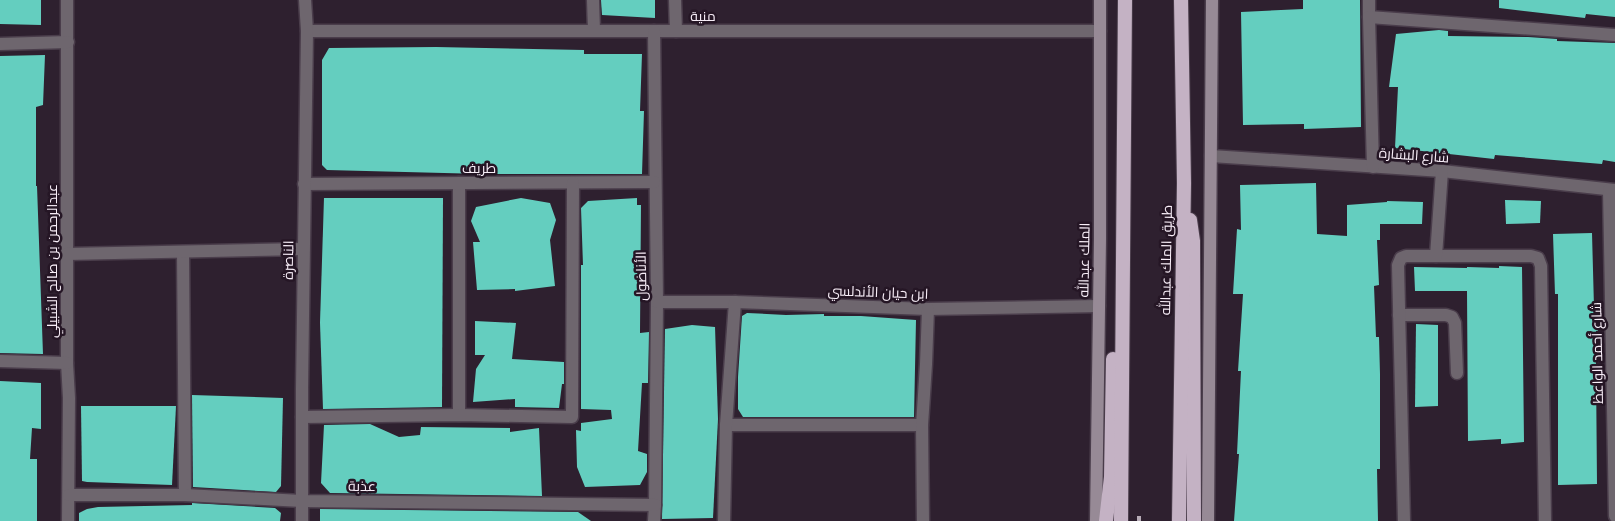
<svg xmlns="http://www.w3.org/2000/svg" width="1615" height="521" font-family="Mulish,Cairo,sans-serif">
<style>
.building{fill:#64cebf}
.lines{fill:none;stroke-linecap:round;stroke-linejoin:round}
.minor-casing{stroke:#4a3d4b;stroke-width:15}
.secondary-casing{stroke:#4a3d4b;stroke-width:15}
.trunk-casing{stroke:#4a3d4b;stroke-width:16}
.minor{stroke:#6e666e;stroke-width:12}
.secondary{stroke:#978a96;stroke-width:12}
.trunk{stroke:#c4b2c4;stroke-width:14}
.rail{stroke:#b7acb7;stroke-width:4;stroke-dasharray:6 6;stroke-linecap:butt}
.labels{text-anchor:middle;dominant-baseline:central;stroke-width:5;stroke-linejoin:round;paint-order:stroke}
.street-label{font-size:14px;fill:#f8eef8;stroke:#251625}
</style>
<rect width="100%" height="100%" fill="#2e202f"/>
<g class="building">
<path d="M0 0H41V25L0 24Z"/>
<path d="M601 0H655V18L602 15Z"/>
<path d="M1303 0H1360L1361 127 1304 129V124L1243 125 1241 12 1303 9Z"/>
<path d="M1499 0H1615V17L1586 14 1585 18 1499 8Z"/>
<path d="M1439 30 1448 31V36L1528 37 1557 39V41L1615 43V162L1603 160 1602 164 1495 155 1494 159 1395 148 1398 87H1389L1396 34Z"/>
<path d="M436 47 584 50V54H642L640 111H644L642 174H483L327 170 322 165V60L329 48Z"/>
<path d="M45 55 43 105 36 107V186H37L43 354 0 353V56Z"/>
<path d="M1316 183 1317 234 1347 236V205L1387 202V201L1423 202 1422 224H1380V240H1377L1379 285 1374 286 1376 337H1379L1380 374V469H1377L1378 521H1234L1239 454H1237L1241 371H1238L1243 294H1233L1237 229 1241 230 1240 185Z"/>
<path d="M324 198H443L442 407 323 409 320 323Z"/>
<path d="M521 198 550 203 556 220 550 240 555 286 515 291V289L477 290 473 242H480L471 221 476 207Z"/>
<path d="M637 198V205H641L640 333 649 332 648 383H642L638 451 647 454V472L640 485 585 487 577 467 576 430 581 431V423L612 419 611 410 581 409V265H583L581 208 588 201Z"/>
<path d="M1505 200 1541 201 1540 223 1506 224Z"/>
<path d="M1592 233 1594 307 1598 306V331H1596V369L1597 484 1558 485V294H1555L1553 234Z"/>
<path d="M1499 266 1522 267 1524 442 1501 444V439L1468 441 1467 291H1415L1414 267 1467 268V267L1499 268Z"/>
<path d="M747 313 786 315 824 314V316H861L916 320 914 417H743L738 409V377L742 316Z"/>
<path d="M475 321 516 323 512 359 564 362V384H562L559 408 515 407V399L473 402 476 369 485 355H475Z"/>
<path d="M1416 324 1438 325V406L1415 407Z"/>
<path d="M692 325 715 327 718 419 713 518 662 519 665 329Z"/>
<path d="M0 381 41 383V429L32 428 30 459H37V521H0Z"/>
<path d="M192 395 283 398 281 486 276 492 193 487Z"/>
<path d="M81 406H176L172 485 87 482 82 481Z"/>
<path d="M370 424 399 437 420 435 421 427 510 428V432L539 428 542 496 330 493 321 483 324 425Z"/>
<path d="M192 503 275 508 281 513 280 521H79V513L87 509 98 507 192 505Z"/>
<path d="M320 509 578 512 591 521H320Z"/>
</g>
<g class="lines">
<g class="minor-casing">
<g id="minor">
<path d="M67 0V363L69 398 68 521"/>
<path d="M593 0 594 30"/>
<path d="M675 0 676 31"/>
<path d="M1369 17V0"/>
<path d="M307 31H1100"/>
<path d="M654 31 657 302 655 505 654 521"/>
<path d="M0 44 68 42"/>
<path d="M1211 156 1442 171 1615 190"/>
<path d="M1373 167 1369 17 1615 35"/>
<path d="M459 183V415"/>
<path d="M304 184 654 182"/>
<path d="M1609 190 1615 516"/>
<path d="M183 252 185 495"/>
<path d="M67 254 303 249"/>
<path d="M1436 256H1531L1538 258 1541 266 1545 521"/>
<path d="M657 302H735L928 309 1099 306"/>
<path d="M1399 315H1446L1452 317 1455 323 1457 373"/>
<path d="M0 361 67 363"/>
<path d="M302 417 459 415 572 417 573 183"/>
<path d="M726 425H922"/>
<path d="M69 495H185L302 501 655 505"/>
<path d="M302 521V388L307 31 305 0"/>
<path d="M724 521 726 425 735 302"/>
<path d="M923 521 922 425 926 364 928 309"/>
<path d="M1404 521 1398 265 1401 258 1406 256H1436L1442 171"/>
</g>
</g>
<g class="secondary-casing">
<g id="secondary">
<path d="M1096 521 1100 238V0"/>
<path d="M1208 521 1212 0"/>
</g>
</g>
<g class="trunk-casing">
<g id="trunk">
<path d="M1190 220 1193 241 1194 521"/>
<path d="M1106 521 1111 477 1113 359"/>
<path d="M1121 521 1125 0"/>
<path d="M1179 521 1184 183 1181 0"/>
</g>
</g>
<use href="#minor" class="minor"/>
<use href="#secondary" class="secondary"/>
<use href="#trunk" class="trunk"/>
<path class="rail" d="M1139 521V516"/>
</g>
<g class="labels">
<g class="street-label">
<text x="703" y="16">منية</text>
<text transform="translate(1414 155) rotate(4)">شارع البشارة</text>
<text x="479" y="168">طريف</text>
<text transform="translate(288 260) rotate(-89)">الناصرة</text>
<text transform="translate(1084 260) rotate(-89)">الملك عبدالله</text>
<text transform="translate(1166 260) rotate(-89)">طريق الملك عبدالله</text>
<text transform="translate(52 261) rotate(-90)">عبدالرحمن بن صالح الشبيلي</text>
<text transform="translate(641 276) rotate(-91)">الأناضول</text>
<text transform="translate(878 292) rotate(2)">ابن حيان الأندلسي</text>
<text transform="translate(1597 353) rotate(-91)">شارع أحمد الواعظ</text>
<text transform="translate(362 486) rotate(1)">عذبة</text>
</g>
</g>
</svg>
